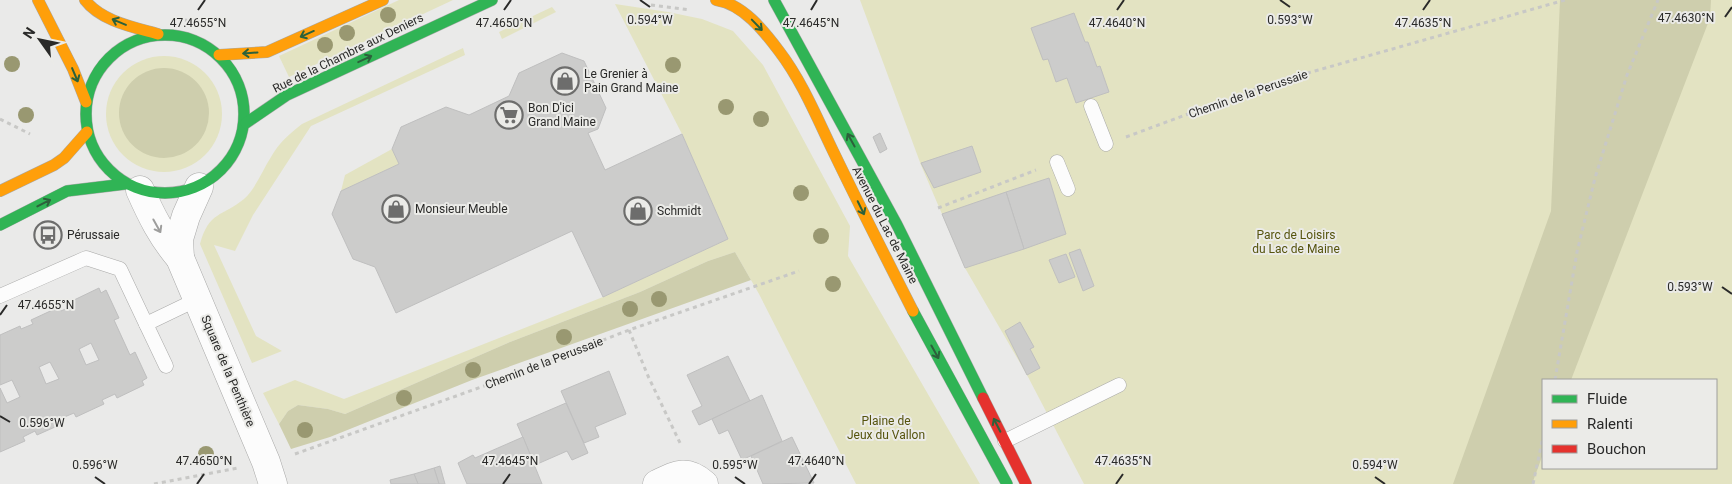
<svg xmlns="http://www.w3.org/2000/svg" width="1732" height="484" font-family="Roboto,sans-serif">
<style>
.green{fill:#e3e3c2;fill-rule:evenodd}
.forest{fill:#cecead}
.building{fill:#cccccb;stroke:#bfbfbf;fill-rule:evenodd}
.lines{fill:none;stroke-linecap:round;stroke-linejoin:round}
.lane-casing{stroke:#a9a9a8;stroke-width:15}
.street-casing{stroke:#a9a9a8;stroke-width:29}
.fast-casing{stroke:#a9a9a8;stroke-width:12}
.slow-casing{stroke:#a9a9a8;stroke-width:12}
.jam-casing{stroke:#a9a9a8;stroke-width:12}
.path{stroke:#c8c8c6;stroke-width:3;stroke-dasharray:4 4;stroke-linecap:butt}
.lane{stroke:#fcfcfc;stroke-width:14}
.street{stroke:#fcfcfc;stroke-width:28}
.fast{stroke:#30b455;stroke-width:11}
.slow{stroke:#ff9f0a;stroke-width:11}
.jam{stroke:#e5322d;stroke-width:11}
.tree{fill:#999871}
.oneway{stroke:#2c613b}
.oneway2{stroke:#9e9e9d}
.ticks{fill:none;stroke:#2a2a29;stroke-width:2}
.labels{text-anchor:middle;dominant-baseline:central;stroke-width:4;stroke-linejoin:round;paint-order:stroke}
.street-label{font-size:12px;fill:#2a2a29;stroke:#ebebe8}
.poi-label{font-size:12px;fill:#2a2a29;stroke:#ebebe8;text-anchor:start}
.park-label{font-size:12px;fill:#56540e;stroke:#ebebe8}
.ticks-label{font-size:12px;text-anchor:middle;fill:#2a2a29;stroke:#ebebe8;stroke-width:4;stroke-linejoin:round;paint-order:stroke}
</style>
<rect width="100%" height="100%" fill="#eaeae9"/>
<g class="green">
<path d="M399 0H453L289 77 279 56Z"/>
<path d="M860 0H1732V484H1084L1027 375 965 268 921 165ZM1543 380H1716V468H1543Z"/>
<path d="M615 4 668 12 702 19 733 31 763 65 850 226 848 256 980 484H856L759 294 735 252 708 261 640 292 510 342 345 414 328 409 298 405 288 411 279 424 263 393 295 380 344 399 603 297 728 239 682 134Z"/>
<path d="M552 7 556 12 502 39 499 32Z"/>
<path d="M463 48 465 55 311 126 253 215 235 251 214 245 256 336 282 351 252 363 200 244C209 211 222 217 244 199 256 188 262 171 271 157 279 143 289 134 302 124Z"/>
<circle cx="164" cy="114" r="58"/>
<path d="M392 149 399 164 341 191 345 175Z"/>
</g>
<g class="forest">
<path d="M1560 0H1711L1710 18 1571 380H1543V454L1532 484H1453L1551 211Z"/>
<circle cx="164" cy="113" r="45"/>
<path d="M735 252 751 280 472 380 330 437 291 449 279 424 288 411 298 405 328 409 345 414 510 342 640 292 708 261Z"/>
</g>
<g class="building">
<path d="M1074 13 1085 42H1088L1097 67 1100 66 1109 92 1076 103 1067 78 1056 82 1048 59 1043 60 1031 28Z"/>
<path d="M562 53 584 61 606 108 598 129 588 133 605 170 682 134 728 239 603 297 572 231 396 313 375 267 353 259 332 214 341 191 399 164 392 149 401 127 446 107 469 115 509 96 519 73Z"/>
<path d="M880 133 887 149 880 153 873 137Z"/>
<path d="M972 146 981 172 934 188 921 163Z"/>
<path d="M1049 178 1066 234 1024 249 1006 192Z"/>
<path d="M1006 192 1024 249 965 268 942 214Z"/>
<path d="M55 228 58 235 42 242 39 235Z"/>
<path d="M1080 249 1094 286 1083 291 1069 253Z"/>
<path d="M1066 254 1075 277 1059 283 1049 260Z"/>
<path d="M99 288 101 293 106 290 119 318 114 320 130 355 135 352 147 378 142 381 144 385 117 398 115 394 102 400 104 404 76 417 74 413 62 418 64 423 37 435 35 431 23 437 25 441 0 452V388L7 403 20 397 12 380 0 385V335L20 326 21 329 33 324 31 320 59 307 61 311 74 305 72 301ZM91 343 99 360 86 365 79 349ZM50 362 59 379 46 384 39 367Z"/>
<path d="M1020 322 1034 347 1030 349 1040 368 1027 375 1005 331Z"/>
<path d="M728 356 750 401 699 425 692 411 702 406 687 375Z"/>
<path d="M609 371 626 414 595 427 599 437 584 443 561 391Z"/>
<path d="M762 395 782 441 742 460 728 430 719 434 712 419Z"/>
<path d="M566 403 588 453 572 460 567 451 535 465 517 424Z"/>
<path d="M523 437 542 484H467L458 463 473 455 475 458Z"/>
<path d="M792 437 814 483 763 484 751 456Z"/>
<path d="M440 466 445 484H439L434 468Z"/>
<path d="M434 468 439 484H418L414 474Z"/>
<path d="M414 474 418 484H391L390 480Z"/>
</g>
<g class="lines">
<g class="lane-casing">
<g id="lane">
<path d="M1091 106 1106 144"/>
<path d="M1057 162 1068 189"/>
<path d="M0 296 86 258 120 269 146 324"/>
<path d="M166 366 146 324 198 299"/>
<path d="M1005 441 1119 385"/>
</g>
</g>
<g class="street-casing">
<g id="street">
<path d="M140 190C151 215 162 237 180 258L266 462 273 484"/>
<path d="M180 258 179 239 186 216 199 187"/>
<path d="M657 484C676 475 686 468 704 484"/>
</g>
</g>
<g class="fast-casing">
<g id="fast">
<path d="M774 0 897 225 983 398"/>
<circle cx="165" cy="114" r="79"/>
<path d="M246 123 287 95 492 0"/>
<path d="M0 225 67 191 125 184"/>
<path d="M913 311 1007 484"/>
</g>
</g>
<g class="slow-casing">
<g id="slow">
<path d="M38 0 73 69 86 102"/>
<path d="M85 0C101 21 133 27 158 34"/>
<path d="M716 0C743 4 764 31 779 51 802 81 817 118 833 151 859 205 886 258 913 311"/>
<path d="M219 55 267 52 383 0"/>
<path d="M0 191 54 165 64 158 87 132"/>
</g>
</g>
<g class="jam-casing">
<path id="jam" d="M983 398 1026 484"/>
</g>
<g class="path">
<path d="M651 5 690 10"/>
<path d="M185 20 213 25"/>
<path d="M0 119 30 134"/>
<path d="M1126 137 1269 84 1565 0"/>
<path d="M938 208 1036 170"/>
<path d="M629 330 648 376 681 445"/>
<path d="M1555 380 1577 252 1595 178 1627 75 1658 0"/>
<path d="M295 454 495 382 629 330 799 271"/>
<path d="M154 484 238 468"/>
<path d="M1533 484 1543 437"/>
</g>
<use href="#lane" class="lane"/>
<use href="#street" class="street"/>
<use href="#fast" class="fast"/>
<use href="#slow" class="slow"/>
<use href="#jam" class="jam"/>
</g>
<g class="tree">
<circle cx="388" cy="15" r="8"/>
<circle cx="347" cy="33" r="8"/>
<circle cx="325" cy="45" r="8"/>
<circle cx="12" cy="64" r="8"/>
<circle cx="673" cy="65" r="8"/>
<circle cx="726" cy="107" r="8"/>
<circle cx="26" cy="115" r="8"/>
<circle cx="761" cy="119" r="8"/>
<circle cx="801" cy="193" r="8"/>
<circle cx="821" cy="236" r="8"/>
<circle cx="833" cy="284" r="8"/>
<circle cx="659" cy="299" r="8"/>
<circle cx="630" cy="309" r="8"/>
<circle cx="564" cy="337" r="8"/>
<circle cx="473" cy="370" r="8"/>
<circle cx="404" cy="398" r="8"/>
<circle cx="305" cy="430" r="8"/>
<circle cx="206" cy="454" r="8"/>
</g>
<defs><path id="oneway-shaft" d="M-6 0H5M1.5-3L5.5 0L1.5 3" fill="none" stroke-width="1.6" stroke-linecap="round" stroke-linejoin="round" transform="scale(1.25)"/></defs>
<g class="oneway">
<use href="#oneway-shaft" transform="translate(119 22) rotate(-157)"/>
<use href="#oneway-shaft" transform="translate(757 25) rotate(46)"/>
<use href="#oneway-shaft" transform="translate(307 34) rotate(156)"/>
<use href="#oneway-shaft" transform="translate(250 53) rotate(176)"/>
<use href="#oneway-shaft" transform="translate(365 59) rotate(-25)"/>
<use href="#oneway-shaft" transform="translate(75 75) rotate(67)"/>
<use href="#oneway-shaft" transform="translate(851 140) rotate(-119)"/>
<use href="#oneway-shaft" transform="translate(44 203) rotate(-27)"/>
<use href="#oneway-shaft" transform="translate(861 208) rotate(64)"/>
<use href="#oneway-shaft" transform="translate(935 352) rotate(61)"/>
<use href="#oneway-shaft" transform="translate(997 425) rotate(-117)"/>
</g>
<use class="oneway2" href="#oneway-shaft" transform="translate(157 226) rotate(61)"/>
<path class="ticks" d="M640 0 650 7M1280 0 1290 7M198 10 205 0M504 10 511 0M811 10 817 0M1117 10 1124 0M1423 10 1430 0M1725 17 1732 7M1722 287 1732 294M0 315 7 305M0 416 10 422M95 477 105 484M735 477 745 484M1375 477 1385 484M197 484 204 474M503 484 510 474M809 484 816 474M1116 484 1123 474"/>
<defs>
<g id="shop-ring" transform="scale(1.4375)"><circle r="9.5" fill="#ebebe8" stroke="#6d6d6c" stroke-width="1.5"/><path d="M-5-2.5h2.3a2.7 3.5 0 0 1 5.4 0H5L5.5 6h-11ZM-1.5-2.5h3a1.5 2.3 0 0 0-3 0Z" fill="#6d6d6c"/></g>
<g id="supermarket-ring" transform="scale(1.4375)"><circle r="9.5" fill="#ebebe8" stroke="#6d6d6c" stroke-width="1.5"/><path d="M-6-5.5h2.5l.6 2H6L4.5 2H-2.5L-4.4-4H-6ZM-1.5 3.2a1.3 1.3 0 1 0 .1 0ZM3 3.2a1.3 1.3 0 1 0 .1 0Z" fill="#6d6d6c"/></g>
<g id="bus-ring" transform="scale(1.4375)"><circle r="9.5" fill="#ebebe8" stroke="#6d6d6c" stroke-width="1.5"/><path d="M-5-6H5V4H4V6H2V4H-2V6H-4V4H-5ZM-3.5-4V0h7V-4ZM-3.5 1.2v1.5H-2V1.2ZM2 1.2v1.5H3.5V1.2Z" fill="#6d6d6c"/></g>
</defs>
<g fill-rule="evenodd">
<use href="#shop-ring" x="565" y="81"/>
<use href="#supermarket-ring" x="509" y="115"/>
<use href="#shop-ring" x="396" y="209"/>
<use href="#shop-ring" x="638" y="211"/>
<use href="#bus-ring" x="48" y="235"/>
</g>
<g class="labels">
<g class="street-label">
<text transform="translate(348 53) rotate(-26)">Rue de la Chambre aux Deniers</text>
<text transform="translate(1248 94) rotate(-19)">Chemin de la Perussaie</text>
<text transform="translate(885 225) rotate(63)">Avenue du Lac de Maine</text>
<text transform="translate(544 363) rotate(-21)">Chemin de la Perussaie</text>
<text transform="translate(228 371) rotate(67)">Square de la Penthière</text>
</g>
<g class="poi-label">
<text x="584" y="74">Le Grenier à<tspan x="584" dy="14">Pain Grand Maine</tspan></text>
<text x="528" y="108">Bon D'ici<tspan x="528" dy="14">Grand Maine</tspan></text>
<text x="415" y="209">Monsieur Meuble</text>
<text x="657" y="211">Schmidt</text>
<text x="67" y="235">Pérussaie</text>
</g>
<g class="park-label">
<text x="1296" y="235">Parc de Loisirs<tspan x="1296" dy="14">du Lac de Maine</tspan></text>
<text x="886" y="421">Plaine de<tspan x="886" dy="14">Jeux du Vallon</tspan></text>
</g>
</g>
<g class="ticks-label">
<text x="1686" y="22">47.4630°N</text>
<text x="650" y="24">0.594°W</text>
<text x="1290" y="24">0.593°W</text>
<text x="504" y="27">47.4650°N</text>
<text x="198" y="27">47.4655°N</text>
<text x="811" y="27">47.4645°N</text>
<text x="1117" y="27">47.4640°N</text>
<text x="1423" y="27">47.4635°N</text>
<text x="1690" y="291">0.593°W</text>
<text x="46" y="309">47.4655°N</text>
<text x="42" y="427">0.596°W</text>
<text x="204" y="465">47.4650°N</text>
<text x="510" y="465">47.4645°N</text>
<text x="816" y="465">47.4640°N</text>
<text x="1123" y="465">47.4635°N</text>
<text x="95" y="469">0.596°W</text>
<text x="735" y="469">0.595°W</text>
<text x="1375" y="469">0.594°W</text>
</g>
<rect x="1542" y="379" width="175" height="90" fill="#ebebe8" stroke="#9e9e9c"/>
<rect x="1552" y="395" width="25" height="8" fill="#30b455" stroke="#9e9e9c"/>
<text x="1587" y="404" font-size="15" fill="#2a2a29">Fluide</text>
<rect x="1552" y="420" width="25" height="8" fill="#ff9f0a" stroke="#9e9e9c"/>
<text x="1587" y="429" font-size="15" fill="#2a2a29">Ralenti</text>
<rect x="1552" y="445" width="25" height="8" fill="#e5322d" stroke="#9e9e9c"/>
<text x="1587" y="454" font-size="15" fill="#2a2a29">Bouchon</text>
<g transform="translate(40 40) rotate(303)" stroke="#ebebe8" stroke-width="4" paint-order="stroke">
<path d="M0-4L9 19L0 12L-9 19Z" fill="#2a2a29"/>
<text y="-8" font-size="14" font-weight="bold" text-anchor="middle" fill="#2a2a29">N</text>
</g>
</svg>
